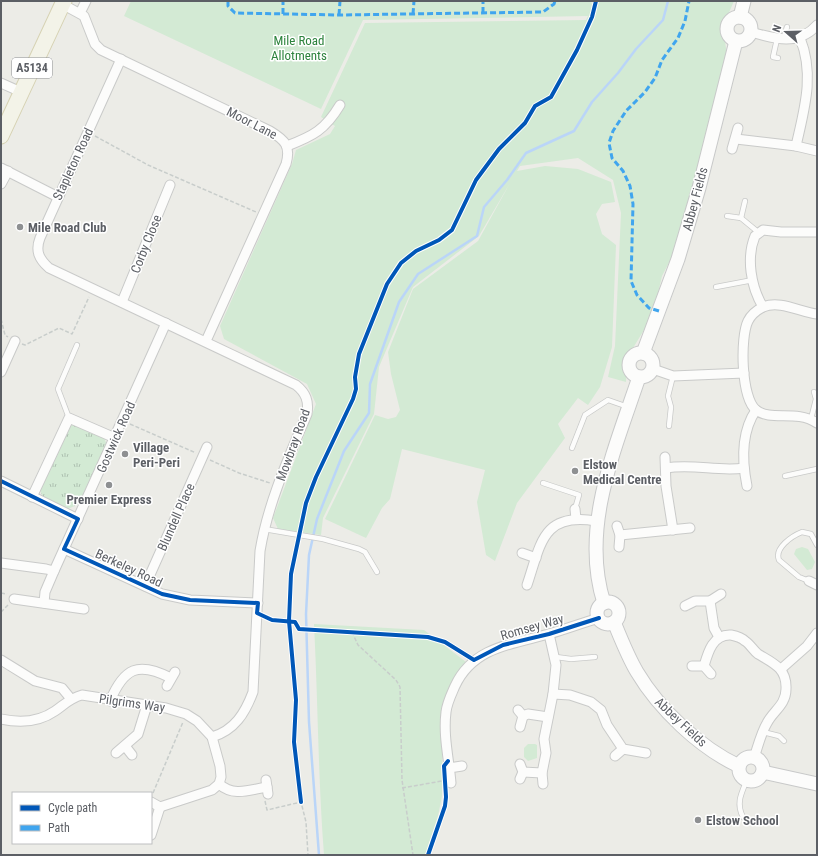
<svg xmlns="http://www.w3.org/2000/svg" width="818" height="856" font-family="'Roboto Condensed',sans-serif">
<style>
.grass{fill:url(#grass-tufts)}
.green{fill:#d3ead4}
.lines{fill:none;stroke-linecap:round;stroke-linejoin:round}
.stream{stroke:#bad5f8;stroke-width:2.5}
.lane-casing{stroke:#c9cac9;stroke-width:6}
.street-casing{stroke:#c9cac9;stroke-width:11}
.secondary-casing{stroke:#c8c9c9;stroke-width:15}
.primary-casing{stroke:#d6d2b3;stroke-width:17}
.path{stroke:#c8cdcb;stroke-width:1.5;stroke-dasharray:4 2;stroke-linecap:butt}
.lane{stroke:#fcfcfb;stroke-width:4.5}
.street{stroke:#fcfcfb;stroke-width:9}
.secondary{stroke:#fcfcfb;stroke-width:13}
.primary{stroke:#f3f3e8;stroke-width:15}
.quiet{stroke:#40a5ee;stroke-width:3;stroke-dasharray:6 3;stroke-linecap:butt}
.cycleway-casing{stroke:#fff;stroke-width:6}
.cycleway{stroke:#0057b8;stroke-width:4}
.poi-dot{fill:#8e9092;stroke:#fff;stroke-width:1.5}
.labels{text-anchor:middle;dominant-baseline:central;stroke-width:3;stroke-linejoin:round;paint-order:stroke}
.shield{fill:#fff;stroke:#8d8f93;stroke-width:1}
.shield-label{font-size:12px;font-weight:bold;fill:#5c5f65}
.park-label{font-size:13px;fill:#2d833d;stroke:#fff}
.street-label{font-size:13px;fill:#5c5f65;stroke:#fff}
.poi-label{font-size:13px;font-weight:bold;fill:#5c5f65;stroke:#fff;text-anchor:start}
</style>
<defs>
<pattern id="grass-tufts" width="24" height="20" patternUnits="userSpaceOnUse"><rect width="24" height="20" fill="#d3ead4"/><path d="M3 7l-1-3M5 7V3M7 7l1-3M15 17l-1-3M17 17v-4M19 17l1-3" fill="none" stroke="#aec1b0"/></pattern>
</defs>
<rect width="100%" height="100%" fill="#ecece7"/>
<path class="grass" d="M76 423 103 435 107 445 80 504 67 509 44 500 39 488 66 428Z"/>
<g class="green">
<path d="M131 1H591V5L592 1H734C722 28 723 31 728 60L677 247 662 276 653 315 627 358 626 382 608 377 615 346 621 213 613 180 578 158 520 166 517 171 545 166 578 169 611 182 615 202 602 204 596 214 602 234 616 245 612 347 600 387 588 405 578 398 558 424 565 438 517 503 495 561 486 555 477 502 485 470 402 449 390 499 382 508 366 538 325 519 375 415 388 419 396 417 400 410 391 374 388 352 413 289 478 241 510 183 479 236 413 287 379 367 374 414 323 518 321 535 278 529 273 518 316 404 307 384 224 339 220 326 292 164 296 150 330 134 335 126 321 117 365 23 586 20 588 16 363 20 321 109 124 16Z"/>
<path d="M802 547 808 549 815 562 812 569 807 570 794 554 796 549Z"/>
<path d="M314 624 424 630 466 662 452 682 443 705 442 796 438 816 425 855H324C318 778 318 701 314 624Z"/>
<path d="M528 744H535L537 745V758L528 761 524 757V748Z"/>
</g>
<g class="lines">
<path class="stream" d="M319 855 309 722 306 614 309 555 317 519 344 451 369 413 370 384 399 302 418 274 477 236 484 207 507 180 526 153 574 131 592 102 618 73 636 49 663 20 668 1"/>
<g class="lane-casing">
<g id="lane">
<path d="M777 39 773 57 778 58"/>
<path d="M783 40 787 27"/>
<path d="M727 216 741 218 758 232"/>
<path d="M741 218 745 201"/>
<path d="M716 287 753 280"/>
<path d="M69 418 58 389 77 345"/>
<path d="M811 419 816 399 814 392"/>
<path d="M669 426 671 407 668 396 673 376"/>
<path d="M572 448 585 415 608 400 628 407"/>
<path d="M785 476 817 469"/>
<path d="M543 483 579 495 575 509"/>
<path d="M264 529 323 539 359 549 365 552 377 572"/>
<path d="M809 581 799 577 779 560C774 548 792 536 802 532L811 534 817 545"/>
<path d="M556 657 571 659 595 657"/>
<path d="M763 732 779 736 784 741"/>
<path d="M743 817C736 804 741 794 746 782"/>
</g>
</g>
<g class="street-casing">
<g id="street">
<path d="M62 4 84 16 95 44 101 50 270 131C285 140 291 146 286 164L206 341"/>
<path d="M80 13 86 1"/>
<path d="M751 32C775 39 799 46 817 25"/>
<path d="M121 59 40 238C35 251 39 259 49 268L296 385C306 393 309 401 307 414 288 459 268 503 260 551L253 692C245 713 235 730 212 737"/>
<path d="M1 83 21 92"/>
<path d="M736 139 796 146 817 151"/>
<path d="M287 146C313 136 325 130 340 105"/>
<path d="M796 146C804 110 815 75 800 38"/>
<path d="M732 149 738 128"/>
<path d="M1 168 58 197"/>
<path d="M1 184 8 171"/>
<path d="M122 302 170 185"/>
<path d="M763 307C751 287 746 258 755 236L763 230 781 232H817"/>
<path d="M817 314C800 312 780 300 763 307 757 310 751 315 748 321 740 337 741 398 756 410 772 422 795 409 817 423"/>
<path d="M653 369 673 376 744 373"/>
<path d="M1 372 15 341"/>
<path d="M665 457 666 486 673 530"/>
<path d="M666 468C693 463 718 472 744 468"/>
<path d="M1 481 78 519"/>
<path d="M747 486C742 461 741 432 756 410"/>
<path d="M32 497 69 418 115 438"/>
<path d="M575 509 576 519"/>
<path d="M617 526 620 535 619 547"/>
<path d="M620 535 690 528"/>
<path d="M64 549 162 594 190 600 258 603"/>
<path d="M522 553 536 558"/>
<path d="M1 563 46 569 54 571"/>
<path d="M809 581 817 585"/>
<path d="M527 585C541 544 542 512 596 521"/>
<path d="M145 586 207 447"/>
<path d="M14 599 84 609"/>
<path d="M710 601 714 628 719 637"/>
<path d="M44 603 45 592 54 571 166 323"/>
<path d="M685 606 695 601H710L721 594"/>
<path d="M1 660 35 681 62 688 71 699"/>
<path d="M692 666H704L711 674"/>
<path d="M704 666C708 652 713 634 731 635 736 636 741 637 745 641 750 644 753 650 758 654 773 663 787 668 786 689 786 705 773 711 767 723 761 733 758 746 754 758"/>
<path d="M781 669 807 646 817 633"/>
<path d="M167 686 175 672"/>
<path d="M553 694 570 695 591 702 601 710 607 725 623 749 646 753"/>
<path d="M110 701C124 668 138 661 171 678"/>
<path d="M518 710 523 716 520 727"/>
<path d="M523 716 528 714 548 717"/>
<path d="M1 719C19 723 39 722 55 711 64 705 70 698 82 695L166 708 186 714 197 721 212 737 220 766 221 777 219 784 212 790 160 807 151 802"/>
<path d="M125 746 132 755"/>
<path d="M116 753 138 734 147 705"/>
<path d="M615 756 623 749"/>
<path d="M520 764 523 772 520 779"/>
<path d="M449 768 462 766"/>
<path d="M523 772 542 773"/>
<path d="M266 780 268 794"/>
<path d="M451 783C449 759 443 736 446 712 447 703 451 695 455 686 473 647 512 644 549 634 566 629 582 623 599 618"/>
<path d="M219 784C234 797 249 790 267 787"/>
<path d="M543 784 542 773 546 753 544 739 553 694 556 665 549 634"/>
<path d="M151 835 160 807"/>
</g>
</g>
<g class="secondary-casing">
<g id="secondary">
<path d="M740 17 744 1"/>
<circle cx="739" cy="29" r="12"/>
<path d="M643 353 678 259 699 188 736 41"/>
<circle cx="641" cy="365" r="12"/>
<circle cx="608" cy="613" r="11"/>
<path d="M604 603C580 528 615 449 639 377"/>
<path d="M614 622C621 639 628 657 637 672 659 709 700 748 739 766"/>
<circle cx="751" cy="769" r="12"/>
<path d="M763 772 817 784"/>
</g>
</g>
<g class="primary-casing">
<path id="primary" d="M1 136 64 1"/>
</g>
<g class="path">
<path d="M95 136 148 165 256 212"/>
<path d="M1 319 5 335 8 337"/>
<path d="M22 344 25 345 59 328 72 334 89 297"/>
<path d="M130 424 196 453"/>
<path d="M210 460 239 473 270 483"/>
<path d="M1 593 7 594"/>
<path d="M1 612 8 605"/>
<path d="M352 632 358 645 396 680 400 687 402 780 413 855"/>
<path d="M402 788 442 781"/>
<path d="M153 793 183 722"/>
<path d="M265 801 267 810 301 802 306 822 308 855"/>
</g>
<use href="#lane" class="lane"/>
<use href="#street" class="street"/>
<use href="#secondary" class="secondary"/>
<use href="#primary" class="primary"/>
<g class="quiet">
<path d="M228 1V6L235 13 339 15 543 12 554 4 555 1"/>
<path d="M483 13V1"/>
<path d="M283 14V1"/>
<path d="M413 14 414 1"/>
<path d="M339 15 340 1"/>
<path d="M659 311 649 308 637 295 631 281 633 204 630 186 623 171 612 158 609 143 613 131 626 111 645 92 655 78 662 60 678 38 685 21 689 1"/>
</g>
<g class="cycleway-casing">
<g id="cycleway">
<path d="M1 481 78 519 64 549 162 594 190 600 258 603 257 613 272 620 295 622 299 629 428 637 445 642 474 660 503 645 549 634 599 618"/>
<path d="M301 802 294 742 296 700 289 621 291 574 306 503 316 477 353 399 356 389 355 377 359 354 387 284 401 263 416 251 439 240 452 230 476 180 499 149 525 123 535 106 551 97 577 50 592 17 596 1"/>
<path d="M428 855 445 806 446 797 444 766 448 761"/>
</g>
</g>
<use href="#cycleway" class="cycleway"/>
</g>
<g class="poi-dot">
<circle cx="20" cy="227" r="4"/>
<circle cx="125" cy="454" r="4"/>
<circle cx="575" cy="471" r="4"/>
<circle cx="109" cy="485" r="4"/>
<circle cx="698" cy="820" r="4"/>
</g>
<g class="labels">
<rect class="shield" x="12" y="58" width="40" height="20" rx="3"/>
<g class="shield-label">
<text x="32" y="68">A5134</text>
</g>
<g class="park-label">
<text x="299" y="40">Mile Road<tspan x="299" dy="15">Allotments</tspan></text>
</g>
<g class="street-label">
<text transform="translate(252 123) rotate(27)">Moor Lane</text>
<text transform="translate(73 164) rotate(-65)">Stapleton Road</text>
<text transform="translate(695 199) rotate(-75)">Abbey Fields</text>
<text transform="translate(146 244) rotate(-68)">Corby Close</text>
<text transform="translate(116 437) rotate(-66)">Gostwick Road</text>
<text transform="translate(293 445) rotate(-70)">Mowbray Road</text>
<text transform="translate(176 517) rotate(-66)">Blundell Place</text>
<text transform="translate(129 568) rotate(25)">Berkeley Road</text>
<text transform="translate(532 627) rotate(-16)">Romsey Way</text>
<text transform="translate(132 703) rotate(8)">Pilgrims Way</text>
<text transform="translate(681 722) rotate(43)">Abbey Fields</text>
</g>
<g class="poi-label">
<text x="28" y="227">Mile Road Club</text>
<text x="133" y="447">Village<tspan x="133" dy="15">Peri-Peri</tspan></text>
<text x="583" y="464">Elstow<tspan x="583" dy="15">Medical Centre</tspan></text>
<text x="109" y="499" text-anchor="middle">Premier Express</text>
<text x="706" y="820">Elstow School</text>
</g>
</g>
<rect width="818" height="856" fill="none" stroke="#5c5f65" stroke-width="4"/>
<rect x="12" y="792" width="140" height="52" fill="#ffffff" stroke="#bebfc1"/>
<rect x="20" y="805" width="20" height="6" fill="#0057b8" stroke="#bebfc1"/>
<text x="48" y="812" font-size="12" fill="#5c5f65">Cycle path</text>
<rect x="20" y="825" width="20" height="6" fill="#40a5ee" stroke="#bebfc1"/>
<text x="48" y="832" font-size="12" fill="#5c5f65">Path</text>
<g transform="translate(786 32) rotate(290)" stroke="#ffffff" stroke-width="3" paint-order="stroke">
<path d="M0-3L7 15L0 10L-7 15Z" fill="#5c5f65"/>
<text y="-6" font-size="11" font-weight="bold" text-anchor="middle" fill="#5c5f65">N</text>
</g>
</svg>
